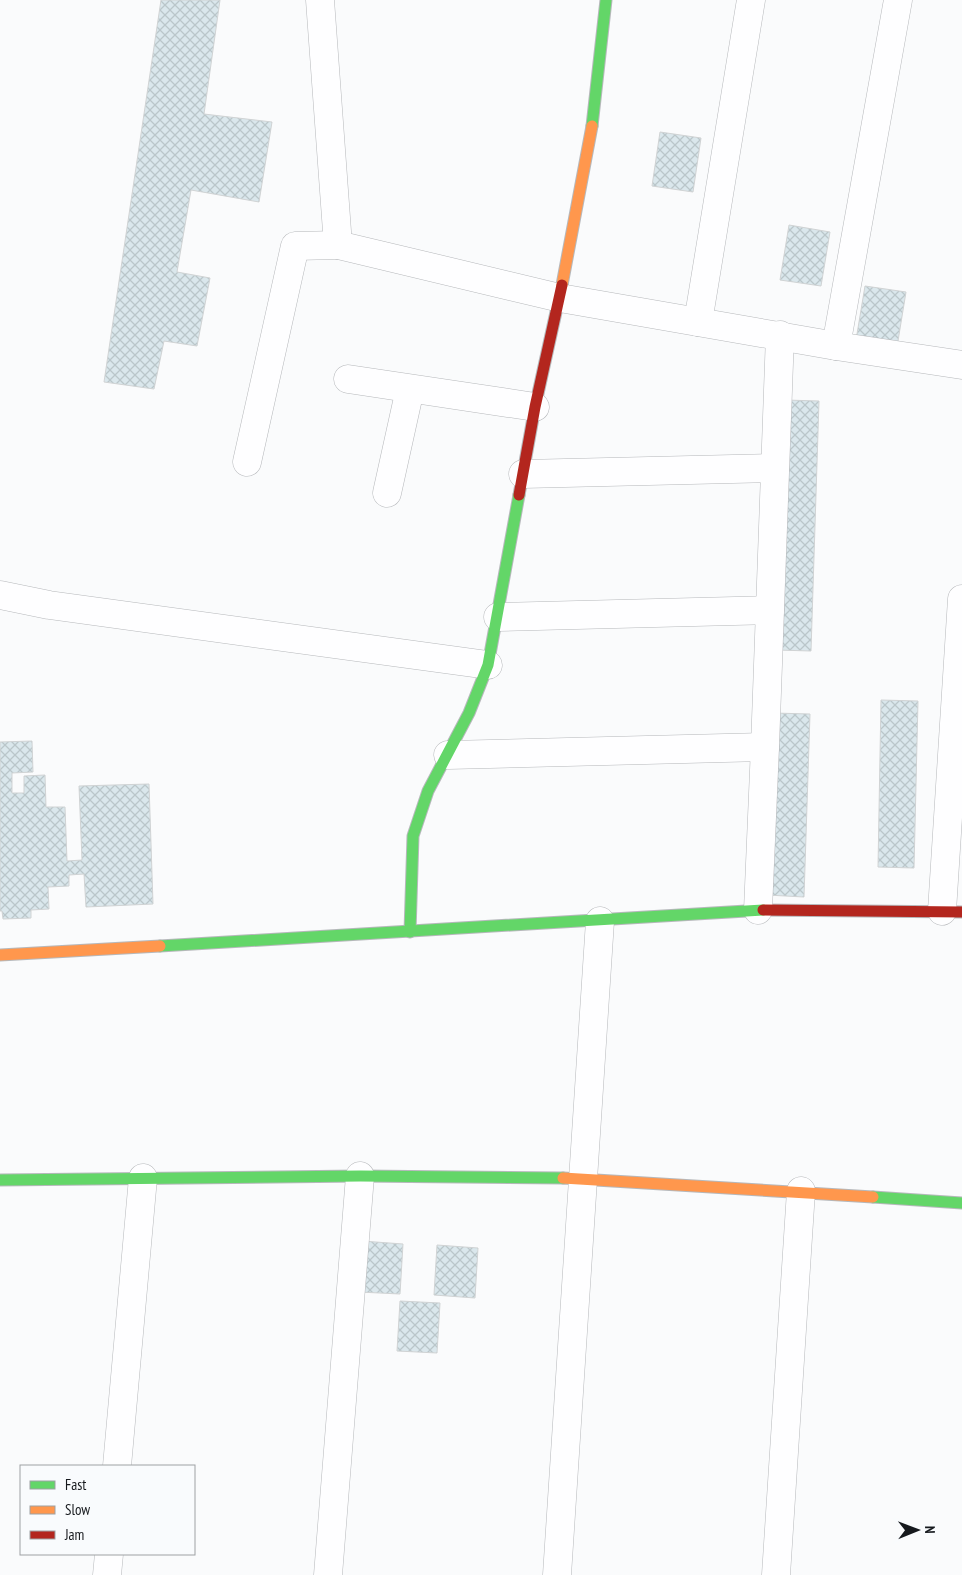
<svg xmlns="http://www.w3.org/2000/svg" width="962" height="1575" font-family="'PT Sans Narrow',sans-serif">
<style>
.building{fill:url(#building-cross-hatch);stroke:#d0d3d4}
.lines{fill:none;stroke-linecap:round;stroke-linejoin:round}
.street-casing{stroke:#b6b8bb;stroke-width:29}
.fast-casing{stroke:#b6b8bb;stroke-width:13}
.slow-casing{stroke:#b6b8bb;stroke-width:13}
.jam-casing{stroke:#b6b8bb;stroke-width:13}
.street{stroke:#fefeff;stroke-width:28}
.fast{stroke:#63d668;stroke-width:11}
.slow{stroke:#ff974d;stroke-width:11}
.jam{stroke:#b3261e;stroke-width:11}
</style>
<defs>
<pattern id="building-cross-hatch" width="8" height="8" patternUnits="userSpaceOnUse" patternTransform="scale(1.25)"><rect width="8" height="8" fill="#dae7ec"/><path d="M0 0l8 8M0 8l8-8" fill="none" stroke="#bac6ca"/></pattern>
</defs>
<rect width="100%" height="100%" fill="#fafbfc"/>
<g class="building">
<path d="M161 0H220L204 114 272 122 259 202 191 190 177 272 210 278 197 346 164 341 154 389 104 382Z"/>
<path d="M660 132 701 138 693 192 652 186Z"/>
<path d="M789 225 830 232 821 286 780 280Z"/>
<path d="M865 286 906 292 897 347 856 340Z"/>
<path d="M785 400 819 401 811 651 777 650Z"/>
<path d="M881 700 918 701 914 868 878 867Z"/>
<path d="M773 713 810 714 804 897 767 895Z"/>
<path d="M32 741 33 772 12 773V793H24V776L45 775 46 807H65L67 861 82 860 79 786 149 784 153 904 86 907 84 874 69 875V886L48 887 49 909 31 910V918L3 919 2 911H0V742Z"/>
<path d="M362 1241 403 1244 400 1294 359 1292Z"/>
<path d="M437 1245 478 1248 475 1298 434 1295Z"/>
<path d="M400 1301 440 1303 437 1353 397 1351Z"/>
</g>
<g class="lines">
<g class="street-casing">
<g id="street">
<path d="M320 0 338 245 560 298 836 346 962 365"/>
<path d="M698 322 751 0"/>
<path d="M836 346 898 0"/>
<path d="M348 379 535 407"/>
<path d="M247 462 295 246 338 245"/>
<path d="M523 474 775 468"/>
<path d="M387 493 410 389"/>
<path d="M0 595 49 605 488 665"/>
<path d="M498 617 770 610"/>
<path d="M448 755 765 747"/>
<path d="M758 910 765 747 780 335"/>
<path d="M942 911 962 599"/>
<path d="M117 1466 143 1178"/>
<path d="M107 1575 109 1554"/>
<path d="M328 1575 360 1176"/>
<path d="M557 1575 600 921"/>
<path d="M776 1575 801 1191"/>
</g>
</g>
<g class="fast-casing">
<g id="fast">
<path d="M592 126 606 0"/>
<path d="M410 932 413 836 428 791 469 713 488 665 519 495"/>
<path d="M160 946 763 910"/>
<path d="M0 1180 360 1176 563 1178"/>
<path d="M873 1197 962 1203"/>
</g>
</g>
<g class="slow-casing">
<g id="slow">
<path d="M562 285 592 126"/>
<path d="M0 955 160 946"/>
<path d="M563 1178 873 1197"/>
</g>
</g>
<g class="jam-casing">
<g id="jam">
<path d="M519 495 535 407 562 285"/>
<path d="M763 910 962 912"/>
</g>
</g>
<use href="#street" class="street"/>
<use href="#fast" class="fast"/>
<use href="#slow" class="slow"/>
<use href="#jam" class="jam"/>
</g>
<rect x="20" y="1465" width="175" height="90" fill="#f9fbfd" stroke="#9ea1a3"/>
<rect x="30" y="1481" width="25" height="8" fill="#63d668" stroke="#9ea1a3"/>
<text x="65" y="1490" font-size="15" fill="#16191d">Fast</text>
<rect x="30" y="1506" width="25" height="8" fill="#ff974d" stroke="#9ea1a3"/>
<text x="65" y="1515" font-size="15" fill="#16191d">Slow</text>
<rect x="30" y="1531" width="25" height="8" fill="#b3261e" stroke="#9ea1a3"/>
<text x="65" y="1540" font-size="15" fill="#16191d">Jam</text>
<g transform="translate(917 1530) rotate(89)" stroke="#f9fbfd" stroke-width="4" paint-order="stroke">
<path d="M0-4L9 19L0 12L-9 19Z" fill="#16191d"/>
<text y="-8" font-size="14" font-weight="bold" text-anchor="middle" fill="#16191d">N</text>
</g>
</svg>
